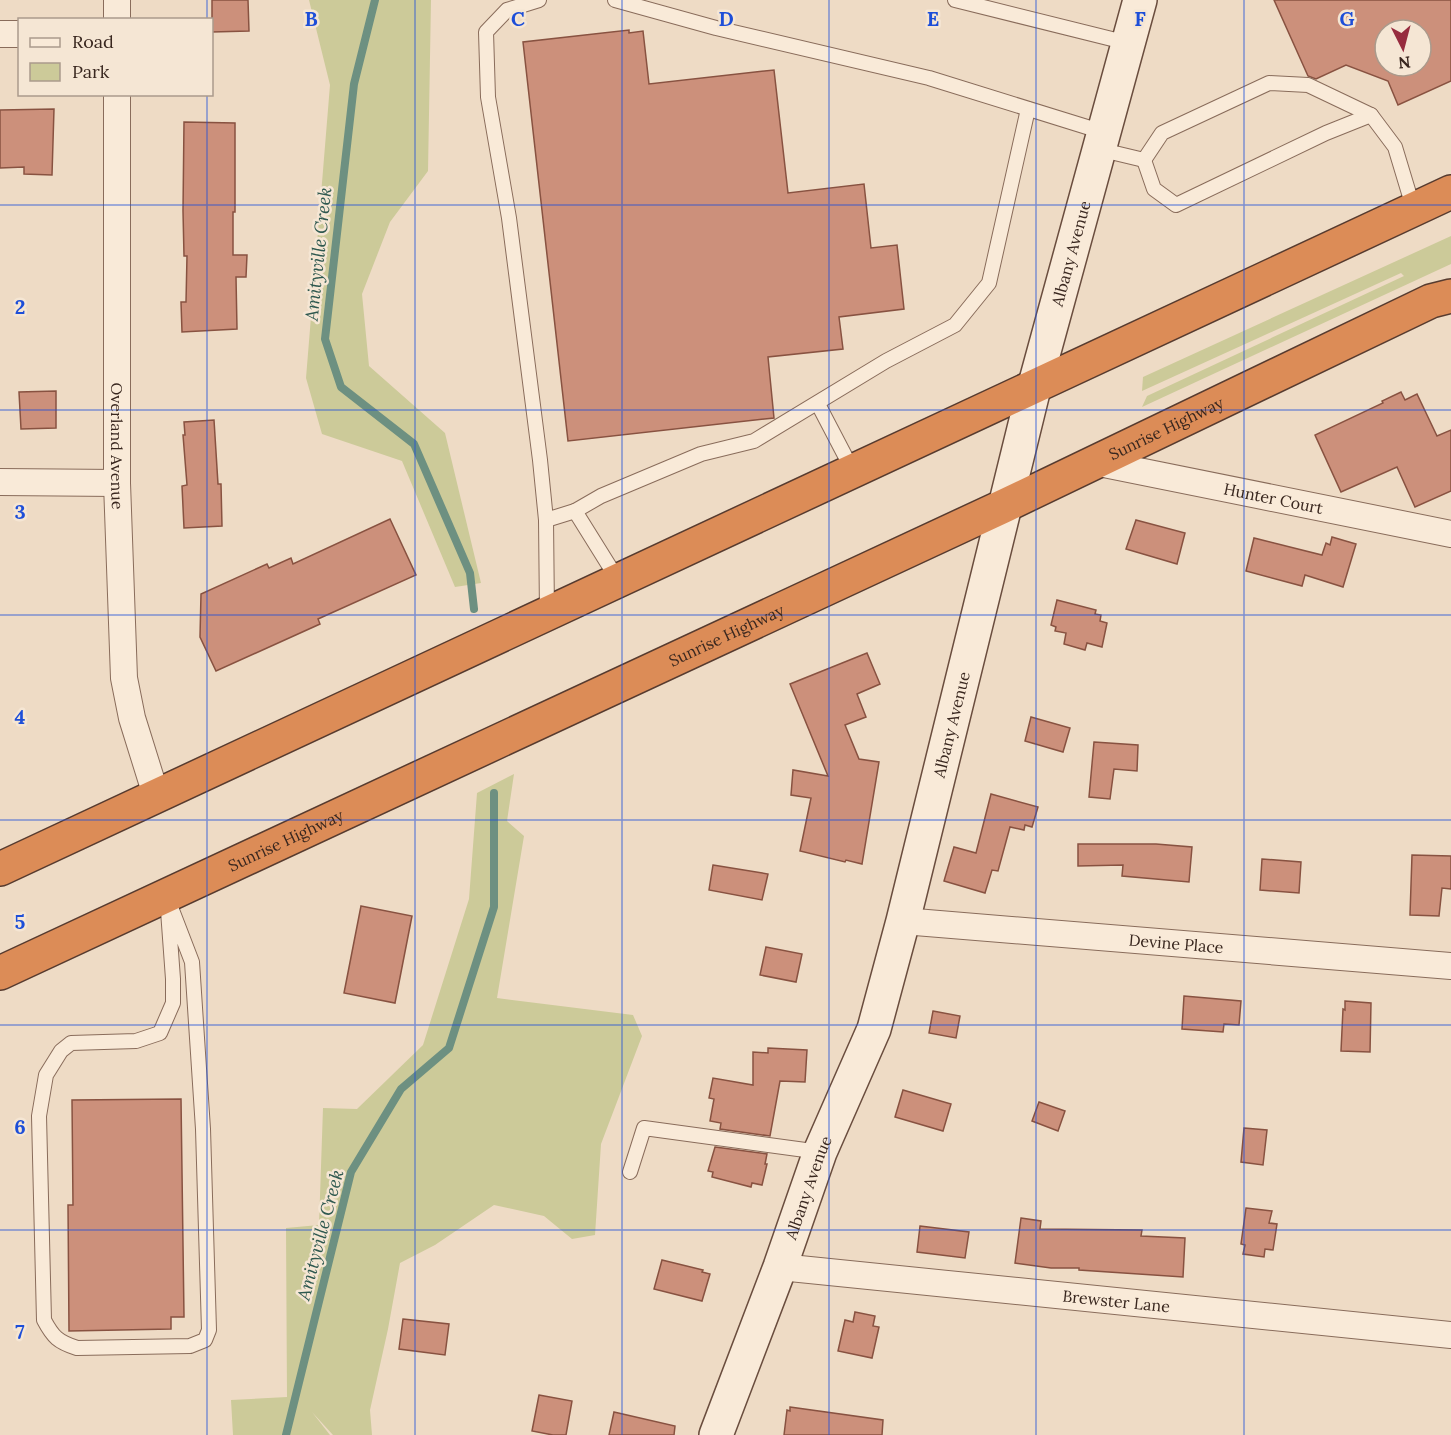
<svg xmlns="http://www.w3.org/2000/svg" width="1451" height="1435" font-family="Lora,serif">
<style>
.green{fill:#ccca99}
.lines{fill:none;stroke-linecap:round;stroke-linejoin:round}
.stream{stroke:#6d9081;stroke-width:8}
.building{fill:#cc907b;stroke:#885241;stroke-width:1.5;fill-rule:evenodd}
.lane-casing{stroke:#896c5b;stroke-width:16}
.street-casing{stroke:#896c5b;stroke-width:28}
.secondary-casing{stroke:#6a4d3e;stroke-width:36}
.highway-casing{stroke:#573b2f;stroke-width:36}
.lane{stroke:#f9ead8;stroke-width:14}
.street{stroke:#f9ead8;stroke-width:26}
.secondary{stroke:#f9ead8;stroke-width:33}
.highway{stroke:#dc8c57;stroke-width:33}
.grid{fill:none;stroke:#1d4ed8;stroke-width:1.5;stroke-opacity:0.55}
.labels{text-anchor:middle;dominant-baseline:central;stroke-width:5;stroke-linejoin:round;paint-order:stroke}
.street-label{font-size:16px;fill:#39271f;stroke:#f5e6d4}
.water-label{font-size:18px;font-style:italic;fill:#2e584f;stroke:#f5e6d4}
.grid-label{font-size:20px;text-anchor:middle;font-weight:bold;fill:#1d4ed8;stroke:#f5e6d4;stroke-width:5;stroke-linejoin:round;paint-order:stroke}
</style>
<rect width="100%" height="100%" fill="#eedbc5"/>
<g class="green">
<path d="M309 0H431L428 171 390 222 362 294 369 366 445 433 481 583 455 587 402 461 322 434 306 378 330 85Z"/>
<path d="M1451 236V264L1142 407 1147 396 1404 276 1401 273 1142 391 1143 377Z"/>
<path d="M514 774 507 821 524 836 497 998 633 1015 642 1036 601 1144 595 1235 572 1239 544 1216 494 1205 435 1245 400 1263 388 1329 370 1410 372 1435H333L312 1412 330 1435H233L231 1400 287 1397 286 1228 319 1225 323 1108 357 1109 423 1045 469 899 477 793Z"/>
</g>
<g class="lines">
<g class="stream">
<path d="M375 0 354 84 325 339 341 387 414 444 470 573 474 609"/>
<path d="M286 1435 351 1172 401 1089 449 1048 494 907V793"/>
</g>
</g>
<g class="building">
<path d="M212 0H248L249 31 212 32Z"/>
<path d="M1274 0H1451V81L1398 105 1388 81 1346 65 1316 79 1308 76ZM1385 30H1421V66H1385Z"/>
<path d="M629 30V33L643 31 649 84 774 70 788 193 864 184 871 248 897 245 904 309 839 317 843 349 768 357 774 418 568 441 523 42Z"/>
<path d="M54 109 52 175 24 174V167L0 168V110Z"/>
<path d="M184 122 235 123V212H233V255H247L246 277H236L237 329 182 332 181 302H186L187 256H184L183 211Z"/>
<path d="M56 391V428L21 429 19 392Z"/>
<path d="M1401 392 1405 400 1417 394 1437 436 1451 430V491L1415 507 1397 467 1341 492 1315 435 1383 403 1382 401Z"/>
<path d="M214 420 218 484H221L222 526 184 528 182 486 187 485 183 435H185L184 422Z"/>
<path d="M390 519 416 575 318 619 320 624 216 671 200 637 201 594 267 564 269 568 291 558 293 564Z"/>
<path d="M1136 520 1185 533 1177 564 1126 549Z"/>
<path d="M1332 537 1356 544 1343 587 1305 575 1302 586 1246 571 1254 538 1322 555 1326 543 1330 545Z"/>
<path d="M1057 600 1096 610 1095 614 1101 615 1100 621 1107 623 1102 647 1087 643 1085 650 1064 644 1066 633 1055 631 1056 627 1051 625Z"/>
<path d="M867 653 880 684 857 694 866 717 845 725 859 759 879 762 862 864 846 860 845 862 800 851 811 798 791 795 793 770 828 776 790 684Z"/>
<path d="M1031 717 1070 728 1063 752 1025 741Z"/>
<path d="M1094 742 1138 745 1137 771 1114 769 1110 799 1089 797Z"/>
<path d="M991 794 1038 807 1032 827 1025 825 1024 830 1010 827 998 871 992 870 985 893 944 881 954 847 976 853Z"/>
<path d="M1078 844H1156L1192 847 1189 882 1122 876 1123 865 1078 866Z"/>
<path d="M1412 855 1451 856V889L1442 888 1439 916 1410 915Z"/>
<path d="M1262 859 1301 862 1299 893 1260 890Z"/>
<path d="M713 865 768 874 762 900 709 890Z"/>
<path d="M361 906 412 916 395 1003 344 993Z"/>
<path d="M766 947 802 954 796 982 760 975Z"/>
<path d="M1184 996 1241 1001 1239 1025 1224 1024 1223 1032 1182 1029Z"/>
<path d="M1345 1001 1371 1003 1370 1052 1341 1051 1343 1009 1345 1010Z"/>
<path d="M933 1011 960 1016 956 1038 929 1033Z"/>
<path d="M768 1048 807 1050 805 1082 780 1081 770 1136 720 1129 721 1123 710 1121 714 1099 709 1098 713 1078 753 1085V1052L768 1053Z"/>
<path d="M903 1090 951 1104 943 1131 895 1117Z"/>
<path d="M181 1099 184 1317H171V1329L69 1331 68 1205H73L72 1100Z"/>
<path d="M1039 1102 1065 1111 1058 1131 1032 1121Z"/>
<path d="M1244 1128 1267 1130 1263 1165 1241 1162Z"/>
<path d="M715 1147 767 1154 765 1164H767L762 1185 752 1183 751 1187 712 1177 713 1172 708 1171Z"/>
<path d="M1246 1208 1272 1211 1269 1223 1277 1224 1273 1250 1265 1249 1264 1257 1243 1254 1245 1245 1241 1244Z"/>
<path d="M1021 1218 1041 1221 1040 1229 1142 1230 1141 1236 1185 1238 1183 1277 1079 1270V1268H1051L1015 1263Z"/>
<path d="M920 1226 969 1232 965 1258 917 1252Z"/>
<path d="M662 1260 703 1270 702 1272 710 1274 702 1301 654 1289Z"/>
<path d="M855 1312 875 1316 873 1326 879 1327 872 1358 838 1351 845 1320 853 1322Z"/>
<path d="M403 1319 449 1324 445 1355 399 1349Z"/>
<path d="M539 1395 572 1401 566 1435H553L532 1431Z"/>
<path d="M790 1407 883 1420 882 1435H784L787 1410 790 1411Z"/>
<path d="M614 1412 675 1426 674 1435H609Z"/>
</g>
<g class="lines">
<g class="lane-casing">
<g id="lane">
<path d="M539 0 507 10 486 32 488 97 509 218 540 460 546 520 547 613"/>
<path d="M615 0 716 28 929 78 1103 132"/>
<path d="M955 0 1128 43"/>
<path d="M1098 149 1144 160 1162 133 1269 83 1308 85 1371 115 1395 147 1414 210"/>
<path d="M1144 160 1154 189 1176 205 1326 133 1371 115"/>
<path d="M818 404 853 471"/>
<path d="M546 520 575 511"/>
<path d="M618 580 575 511 601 496 701 454 754 441 886 361 955 325 989 283 1028 109"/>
<path d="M167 897 192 962 203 1129 209 1330 205 1340 190 1346 77 1348C58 1342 53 1337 44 1320L39 1116 46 1075 61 1051 71 1043 136 1041 160 1033 173 1003V979Z"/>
<path d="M630 1172 644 1128 820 1152"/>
</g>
</g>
<g class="street-casing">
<g id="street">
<path d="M117 20V0"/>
<path d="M0 34H20"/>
<path id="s1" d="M117 94V483L124 678 132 718 156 795"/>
<path id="s2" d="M1094 462 1451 534"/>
<path d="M0 482 117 483"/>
<path id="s3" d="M903 921 1451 966"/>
<path id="s4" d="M780 1267 1451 1335"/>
</g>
</g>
<g class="secondary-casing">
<g id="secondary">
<path id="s5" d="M716 1435 780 1267 820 1152 874 1029 903 921 1034 388 1140 0"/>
</g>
</g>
<g class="highway-casing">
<g id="highway">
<path d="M0 869 1451 192"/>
<path id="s6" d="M0 973 1006 505 1431 301 1451 296"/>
</g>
</g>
<use href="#lane" class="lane"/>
<use href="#street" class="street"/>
<use href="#secondary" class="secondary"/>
<use href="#highway" class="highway"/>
</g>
<path class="grid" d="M207 0V20M415 0V1435M622 0V1435M829 0V1435M1036 0V1435M1244 0V1435M207 94V1435M0 205H1451M0 410H1451M0 615H1451M0 820H1451M0 1025H1451M0 1230H1451"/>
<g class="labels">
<g class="street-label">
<text stroke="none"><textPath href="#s5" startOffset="1236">Albany Avenue</textPath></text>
<text stroke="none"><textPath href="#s6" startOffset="1287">Sunrise Highway</textPath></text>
<text stroke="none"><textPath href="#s1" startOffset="352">Overland Avenue</textPath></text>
<text stroke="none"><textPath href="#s2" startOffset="183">Hunter Court</textPath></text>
<text stroke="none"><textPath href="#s6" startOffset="801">Sunrise Highway</textPath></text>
<text stroke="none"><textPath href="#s5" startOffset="750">Albany Avenue</textPath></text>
<text stroke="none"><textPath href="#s6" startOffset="315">Sunrise Highway</textPath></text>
<text stroke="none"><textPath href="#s3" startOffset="274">Devine Place</textPath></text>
<text stroke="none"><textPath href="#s5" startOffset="264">Albany Avenue</textPath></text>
<text stroke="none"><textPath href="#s4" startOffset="338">Brewster Lane</textPath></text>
</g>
<g class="water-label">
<text transform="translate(318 254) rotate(-84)">Amityville Creek</text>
<text transform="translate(320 1235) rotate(-75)">Amityville Creek</text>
</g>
</g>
<g class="grid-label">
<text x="311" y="26">B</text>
<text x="518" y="26">C</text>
<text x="726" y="26">D</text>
<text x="933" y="26">E</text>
<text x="1140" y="26">F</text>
<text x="1347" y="26">G</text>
<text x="20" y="314">2</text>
<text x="20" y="519">3</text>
<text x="20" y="724">4</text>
<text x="20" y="929">5</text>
<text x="20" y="1134">6</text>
<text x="20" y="1339">7</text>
</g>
<rect x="18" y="18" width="195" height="78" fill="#f5e6d4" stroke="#aa9a8c" stroke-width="1.5"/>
<rect x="30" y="38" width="30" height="9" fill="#f9ead8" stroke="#aa9a8c" stroke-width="1.5"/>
<text x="72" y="48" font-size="18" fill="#39271f">Road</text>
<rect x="30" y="63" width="30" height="18" fill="#ccca99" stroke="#aa9a8c" stroke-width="1.5"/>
<text x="72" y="78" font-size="18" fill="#39271f">Park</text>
<g transform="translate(1403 48) rotate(174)"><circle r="28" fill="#f5e6d4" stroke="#aa9a8c" stroke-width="1.5"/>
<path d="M0-4.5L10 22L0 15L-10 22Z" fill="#972c3e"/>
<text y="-9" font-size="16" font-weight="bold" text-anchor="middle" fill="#39271f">N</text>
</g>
</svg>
